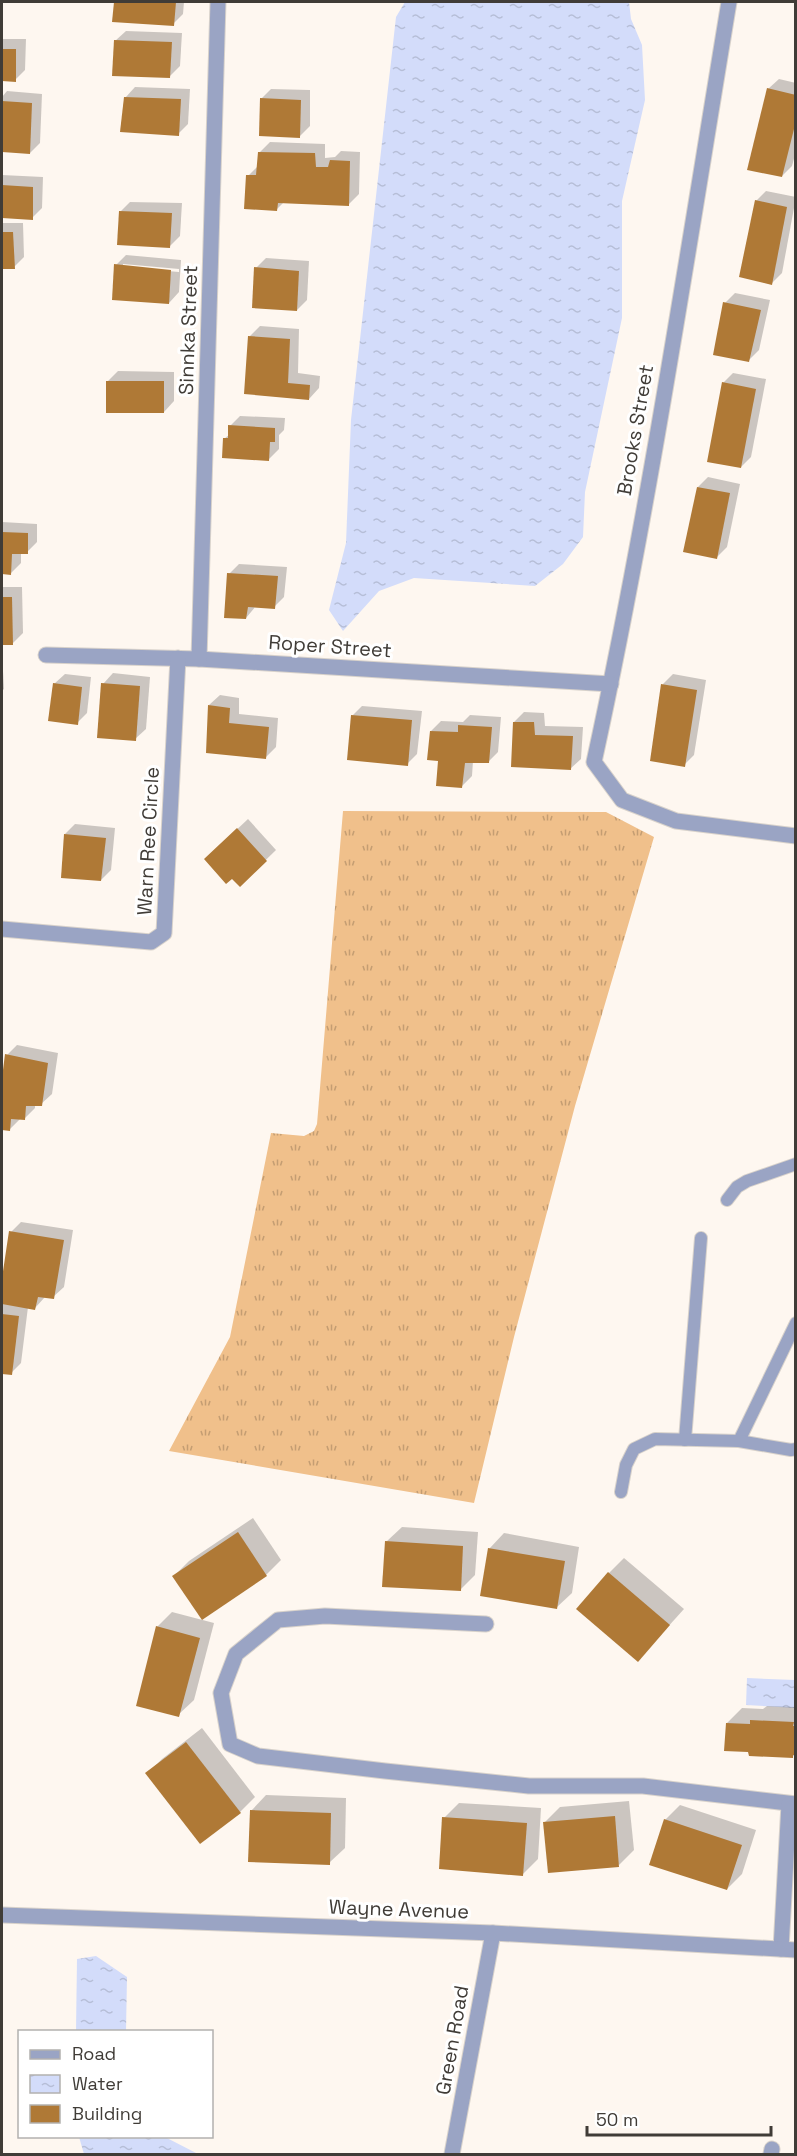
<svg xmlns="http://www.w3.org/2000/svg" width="797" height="2156" font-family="'Space Grotesk',sans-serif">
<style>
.grass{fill:url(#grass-tufts)}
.water{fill:url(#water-ripples)}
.shadow{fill:#0003;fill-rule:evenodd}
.building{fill:#af7936}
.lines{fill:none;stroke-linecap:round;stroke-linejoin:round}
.service-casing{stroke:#d8d2cb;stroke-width:14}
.minor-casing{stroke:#d8d2cb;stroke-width:17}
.tertiary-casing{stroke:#d8d2cb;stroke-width:17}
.service{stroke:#9aa4c4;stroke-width:12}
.minor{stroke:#9aa4c4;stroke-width:15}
.tertiary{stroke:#9aa4c4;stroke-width:15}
.labels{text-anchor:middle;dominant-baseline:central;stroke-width:6;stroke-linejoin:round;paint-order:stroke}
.street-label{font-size:20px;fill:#403c37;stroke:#fff}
</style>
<defs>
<pattern id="grass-tufts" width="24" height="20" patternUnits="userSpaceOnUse" patternTransform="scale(1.5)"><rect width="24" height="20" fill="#f0c08b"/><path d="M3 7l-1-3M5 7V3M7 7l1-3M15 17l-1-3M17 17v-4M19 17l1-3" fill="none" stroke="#c49d72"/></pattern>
<pattern id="water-ripples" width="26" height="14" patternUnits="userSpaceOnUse" patternTransform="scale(1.5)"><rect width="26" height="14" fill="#d3dcfa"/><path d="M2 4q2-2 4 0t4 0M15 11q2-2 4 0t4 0" fill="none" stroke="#b6bed7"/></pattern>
</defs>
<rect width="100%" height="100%" fill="#fef7f0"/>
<path class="grass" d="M343 811 606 812 654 837 575 1106 514 1337 474 1503 169 1451 230 1337 271 1133 304 1136 314 1131 317 1124Z"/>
<g class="water">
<path d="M405 2H629L631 19 642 45 645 100 622 201V318L585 492 583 537 563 564 535 586 414 578 379 591 343 631 329 610 346 543 351 420 396 17Z"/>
<path d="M747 1678 795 1680V1708L746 1705Z"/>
<path d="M96 1956 127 1977 126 2031H76L77 1959Z"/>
<path d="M79 2137H165L198 2154H84Z"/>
</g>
<g class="shadow">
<path d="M115 2H184L183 14 173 24 113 21Z"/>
<path d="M126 31 182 33 180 66 169 77 115 41Z"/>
<path d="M2 39H26L25 70 15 80H2Z"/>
<path d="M779 79 796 83V151L792 166 782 176 768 89Z"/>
<path d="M135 87 190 89 188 124 178 134 125 98Z"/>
<path d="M271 89 310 90V126L300 136 261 99Z"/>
<path d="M7 91 42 94 40 143 30 153 2 151V97Z"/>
<path d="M270 142 325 144V158L335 157 341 151 360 152 359 194 349 204 284 202 277 209 248 176 259 165 260 152Z"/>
<path d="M2 175 43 177 42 208 32 218 2 217Z"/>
<path d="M766 191 796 197 782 273 772 283 756 201Z"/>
<path d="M130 202 182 203 180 236 170 246 120 212Z"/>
<path d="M2 223H23L24 257 14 267H2Z"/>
<path d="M126 255 181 260 179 292 169 303 116 265ZM123 264 179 269V272L123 267Z"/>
<path d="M266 258 309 261 307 300 297 310 256 268Z"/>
<path d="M735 293 770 300 759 350 749 360 725 303Z"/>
<path d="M260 326 299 329 298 373 320 376 319 388 309 399 246 393 250 336Z"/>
<path d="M118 371 174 372V401L164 412 108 381Z"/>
<path d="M733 373 766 379 751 457 741 467 723 383Z"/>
<path d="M240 416 285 418 284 430 279 435V449L269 459 224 439 230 434V426Z"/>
<path d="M708 477 740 484 727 547 717 557 698 487Z"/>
<path d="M2 522 37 524V542L27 552H21V563L11 573H2Z"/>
<path d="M239 564 287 567 284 597 274 607 256 606 246 618 229 574Z"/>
<path d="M2 587H22L23 633 13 643 2 644Z"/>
<path d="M2 652 4 689 2 691Z"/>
<path d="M113 673 150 677 146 729 135 739 103 684Z"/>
<path d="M65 674 91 677 87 713 77 723 54 684Z"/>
<path d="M673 674 706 680 694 755 684 765 663 684Z"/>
<path d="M220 695 239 698V714L278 718 276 747 266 757 209 705Z"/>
<path d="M362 706 422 711 417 754 407 764 352 716Z"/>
<path d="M524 712 544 713 545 726 583 727 581 759 570 769 514 722Z"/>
<path d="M470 715 501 717 498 752 488 762 473 761 472 776 462 786 440 760 431 731 441 721 463 722Z"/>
<path d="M248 819 276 850 240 885 216 849Z"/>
<path d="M75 824 115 828 111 870 101 880 65 834Z"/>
<path d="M17 1045 58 1053 52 1094 41 1104 35 1105V1108L25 1118H21L10 1129 3 1128 2 1133V1083L7 1055Z"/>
<path d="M21 1222 73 1230 64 1287 53 1297H45L35 1308 28 1307 21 1363 11 1373 2 1372V1288L11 1232Z"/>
<path d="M253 1518 281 1560 266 1575 174 1576 189 1561Z"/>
<path d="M402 1527 478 1532 475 1575 460 1590 386 1542Z"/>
<path d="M504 1533 579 1547 572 1593 556 1608 489 1549Z"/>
<path d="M624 1558 684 1609 638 1660 609 1573Z"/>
<path d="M172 1612 214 1623 194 1700 178 1715 157 1627Z"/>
<path d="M767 1706 796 1707V1754L792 1757 750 1751 727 1723 742 1708 763 1709Z"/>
<path d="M202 1728 255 1797 240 1812 147 1774 162 1759Z"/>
<path d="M266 1795 346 1798 345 1848 329 1863 251 1811Z"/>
<path d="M629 1801 634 1850 619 1865 545 1822 560 1807Z"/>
<path d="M459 1803 541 1808 538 1859 523 1874 444 1818Z"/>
<path d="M680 1805 756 1830 742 1874 727 1889 665 1820Z"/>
</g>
<g class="building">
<path d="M114 2H176L174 26 112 22Z"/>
<path d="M114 40 172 42 170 78 112 76Z"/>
<path d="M2 49H16V82L2 81Z"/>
<path d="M767 88 796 95V121L782 177 747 170Z"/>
<path d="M124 97 181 99 179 136 120 132Z"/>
<path d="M260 98 301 100 300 138 259 136Z"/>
<path d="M2 101 32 103 30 154 2 152Z"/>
<path d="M258 152 315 153 316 167H328L330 160 350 161 349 206 278 203 277 211 244 209 246 175H256Z"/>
<path d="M2 185 33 187V220L2 218Z"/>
<path d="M755 200 787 207 772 285 739 277Z"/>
<path d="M119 211 172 213 170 248 117 245Z"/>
<path d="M2 232H13L15 269H2Z"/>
<path d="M114 264 171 270 169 304 112 300Z"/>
<path d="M254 267 299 271 297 311 252 308Z"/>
<path d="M723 302 761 310 749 362 713 355Z"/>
<path d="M248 336 290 339 288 383 310 385 309 400 244 394Z"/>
<rect x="106" y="381" width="58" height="32"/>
<path d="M722 382 756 389 741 468 707 462Z"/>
<path d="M228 425 275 428V442H270L269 461 222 458 223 438H228Z"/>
<path d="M697 487 730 493 717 559 683 552Z"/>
<path d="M2 532 28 533V554H12L11 575 2 574Z"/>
<path d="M227 573 278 576 275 609 248 607 246 619 224 618Z"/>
<path d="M2 597H12L13 645H2Z"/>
<path d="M53 683 82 687 78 725 48 721Z"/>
<path d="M101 683 140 686 136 741 97 738Z"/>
<path d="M661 684 697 690 685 767 650 761Z"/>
<path d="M208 705 230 708 229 723 269 727 266 759 206 753Z"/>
<path d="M351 715 412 720 408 766 347 760Z"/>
<path d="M513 722H534L535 735 573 736 571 770 511 767Z"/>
<path d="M458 725 492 727 489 763H465L462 788 436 786 438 761 427 760 430 731 458 732Z"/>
<path d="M237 828 267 861 240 887 232 879 226 884 204 859Z"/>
<path d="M64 834 106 838 101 881 61 878Z"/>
<path d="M5 1054 48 1063 42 1106H26L25 1120 11 1119 10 1131 2 1130V1078Z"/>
<path d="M9 1231 64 1240 54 1299 38 1297 35 1310 2 1304V1278Z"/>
<path d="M2 1314 19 1316 12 1375 2 1374Z"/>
<path d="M238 1532 267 1576 202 1620 172 1576Z"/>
<path d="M385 1541 463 1546 461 1591 382 1587Z"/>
<path d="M488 1548 565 1561 557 1609 480 1596Z"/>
<path d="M608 1572 670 1625 638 1662 576 1609Z"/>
<path d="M156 1626 200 1638 179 1717 136 1706Z"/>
<path d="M750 1720 794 1722 793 1726H796V1755H793V1758L749 1756 748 1752 724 1751 726 1723 750 1724Z"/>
<path d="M186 1742 241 1813 200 1844 145 1773Z"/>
<path d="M250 1810 331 1813 330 1865 248 1862Z"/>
<path d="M615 1816 619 1867 548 1873 543 1822Z"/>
<path d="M442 1817 527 1823 523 1876 439 1869Z"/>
<path d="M664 1819 742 1845 727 1890 649 1865Z"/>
</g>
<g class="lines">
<g class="service-casing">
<g id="service">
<path d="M727 1200 737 1187 747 1181 796 1164"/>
<path d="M685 1440 701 1238"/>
<path d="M739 1441 796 1323"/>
<path d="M621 1492 626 1465 634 1449 655 1439 739 1441 791 1450 796 1449"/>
</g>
</g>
<g class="minor-casing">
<g id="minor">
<path d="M729 2C687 255 649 510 594 762L622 800 676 821 796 836"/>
<path d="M46 655 199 659 611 684"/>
<path d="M199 659 218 2"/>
<path d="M2 929 151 942 164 933 178 658"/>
<path d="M486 1624 325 1616 278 1620 236 1654 221 1693 230 1744 258 1756 385 1771 529 1786H643L796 1804"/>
<path d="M781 1949 789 1804"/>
<path d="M452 2154 493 1933"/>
<path d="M771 2154 772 2149"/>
</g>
</g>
<g class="tertiary-casing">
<path id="tertiary" d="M2 1915 493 1933 796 1950"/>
</g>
<use href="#service" class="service"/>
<use href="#minor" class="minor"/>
<use href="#tertiary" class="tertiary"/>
</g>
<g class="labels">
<g class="street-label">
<text transform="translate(188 330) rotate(-88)">Sinnka Street</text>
<text transform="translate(635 430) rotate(-80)">Brooks Street</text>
<text transform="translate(330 646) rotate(4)">Roper Street</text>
<text transform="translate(148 841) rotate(-87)">Warn Ree Circle</text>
<text transform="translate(399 1909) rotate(2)">Wayne Avenue</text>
<text transform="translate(452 2040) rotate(-80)">Green Road</text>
</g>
</g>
<rect width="797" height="2156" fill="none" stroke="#403c37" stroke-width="6"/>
<rect x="18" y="2030" width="195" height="108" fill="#ffffff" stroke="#b3b1af" stroke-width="1.5"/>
<rect x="30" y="2050" width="30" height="9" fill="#9aa4c4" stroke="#b3b1af" stroke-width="1.5"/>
<text x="72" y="2060" font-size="18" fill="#403c37">Road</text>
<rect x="30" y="2075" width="30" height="18" fill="url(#water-ripples)" stroke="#b3b1af" stroke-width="1.5"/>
<text x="72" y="2090" font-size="18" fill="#403c37">Water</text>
<rect x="30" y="2105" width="30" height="18" fill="#af7936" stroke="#b3b1af" stroke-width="1.5"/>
<text x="72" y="2120" font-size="18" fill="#403c37">Building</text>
<path d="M587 2126v9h184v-9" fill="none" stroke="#403c37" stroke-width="3"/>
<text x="596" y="2126" font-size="18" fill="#403c37" stroke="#ffffff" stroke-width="4.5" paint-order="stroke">50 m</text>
</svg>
